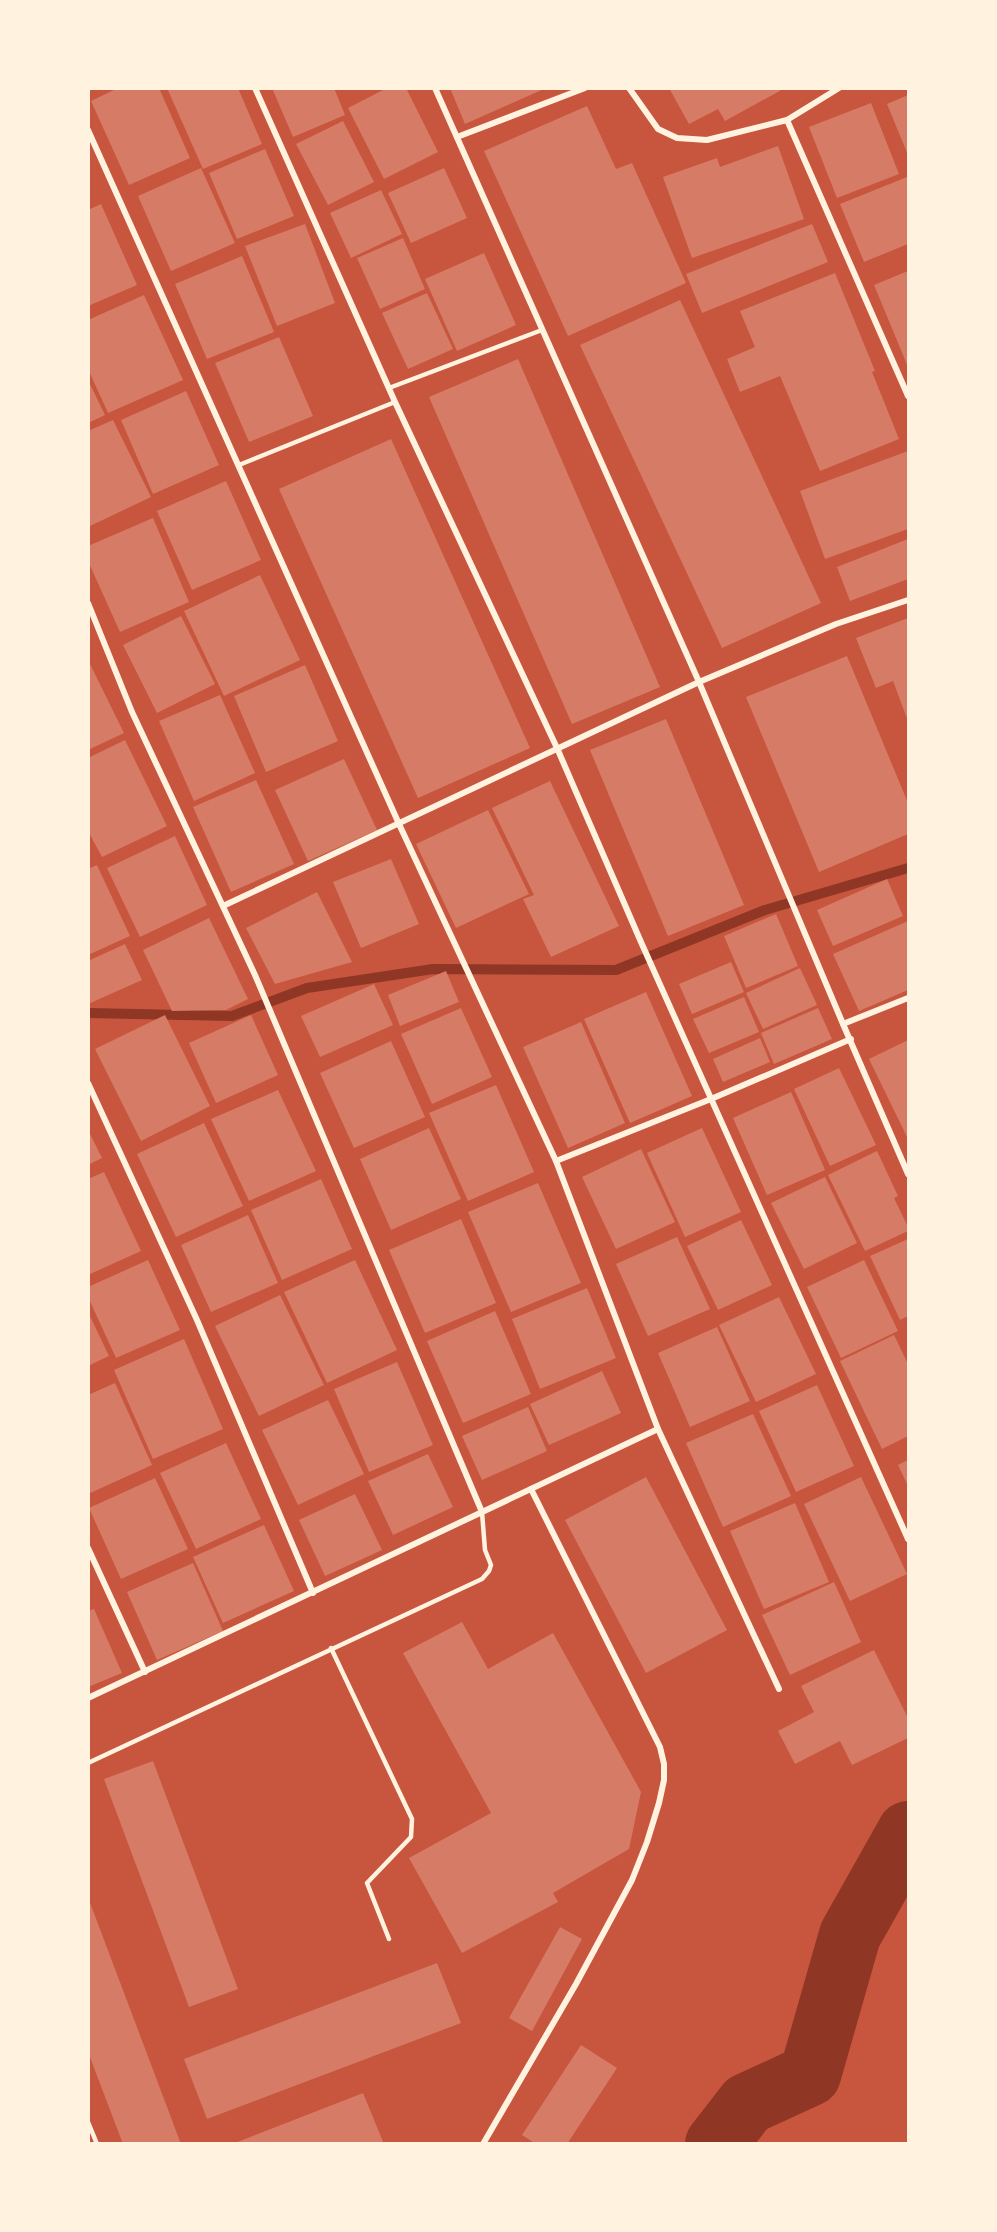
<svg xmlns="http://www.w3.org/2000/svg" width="997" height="2232" font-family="Commissioner,sans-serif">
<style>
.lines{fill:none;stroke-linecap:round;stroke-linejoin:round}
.stream{stroke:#8f3625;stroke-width:10}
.river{stroke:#8f3625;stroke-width:62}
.building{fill:#d67c66}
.service{stroke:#fff3e0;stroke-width:4.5}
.minor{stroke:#fff3e0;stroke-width:6}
</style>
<rect width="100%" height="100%" fill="#c8553d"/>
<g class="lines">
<path class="stream" d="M88 1013 232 1016 307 988 433 969 616 970 765 910 908 868"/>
<path class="river" d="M716 2144 747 2104 810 2075 850 1935 908 1832"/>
</g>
<g class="building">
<path d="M118 88H159L190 158 129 185 91 101Z"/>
<path d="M167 88H238L262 144 203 169Z"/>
<path d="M272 88H334L345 115 293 137Z"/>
<path d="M387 88H406L438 152 384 179 348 108Z"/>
<path d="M450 88H546L465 124Z"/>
<path d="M669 88H785L725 121 718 109 689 124Z"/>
<path d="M908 95V155L887 104Z"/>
<path d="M871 103 899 174 837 198 809 127Z"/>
<path d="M587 106 616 169 632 163 686 283 568 336 484 151Z"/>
<path d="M343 121 374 182 328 205 296 144Z"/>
<path d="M778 146 804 219 692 258 663 177 717 158 720 167Z"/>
<path d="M265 149 294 216 237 239 209 173Z"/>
<path d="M201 168 235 243 171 271 138 196Z"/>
<path d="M444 168 467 218 411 243 388 193Z"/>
<path d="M907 177 908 244 864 262 840 204Z"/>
<path d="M381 190 402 234 351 258 330 213Z"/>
<path d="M101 204 137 285 88 306V210Z"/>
<path d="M305 224 335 303 277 326 245 246Z"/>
<path d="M812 224 828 262 702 313 686 274Z"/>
<path d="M403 238 425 289 380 309 357 258Z"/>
<path d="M484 253 516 325 457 351 425 279Z"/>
<path d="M242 256 274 332 207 359 175 284Z"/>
<path d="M908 271V367L874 285Z"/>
<path d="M835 273 875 371 872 372 899 439 820 471 780 376 740 392 727 359 755 347 740 311Z"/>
<path d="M427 293 453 349 408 369 382 313Z"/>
<path d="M144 295 183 380 108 413 88 369V320Z"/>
<path d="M680 300 821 603 722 648 580 345Z"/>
<path d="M279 337 313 416 249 442 215 363Z"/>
<path d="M518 359 660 687 572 724 429 397Z"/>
<path d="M88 380 105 415 88 423Z"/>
<path d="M186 391 219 465 153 494 121 420Z"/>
<path d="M113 420 151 497 88 527V431Z"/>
<path d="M391 439 530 748 418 798 279 489Z"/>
<path d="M908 451V529L825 559 800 491Z"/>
<path d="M226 481 261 560 192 590 157 511Z"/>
<path d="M153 518 189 602 120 632 88 561V546Z"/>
<path d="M908 539V579L850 601 837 567Z"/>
<path d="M260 575 300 660 224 696 184 611Z"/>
<path d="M181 616 215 684 157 713 123 645Z"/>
<path d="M908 618V721L893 681 876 688 856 638Z"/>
<path d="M847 656 908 803V834L819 872 746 697Z"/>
<path d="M88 660 124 733 88 750Z"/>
<path d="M305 665 338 741 266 772 234 696Z"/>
<path d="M220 695 255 773 194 801 159 721Z"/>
<path d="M666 719 744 905 668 936 590 750Z"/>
<path d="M125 740 167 826 102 857 88 831V758Z"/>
<path d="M344 759 377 830 308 861 275 790Z"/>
<path d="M256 780 294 864 231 892 193 807Z"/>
<path d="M550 781 619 926 551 957 523 899 534 895 492 808Z"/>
<path d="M488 810 529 894 456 928 416 844Z"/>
<path d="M175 836 207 905 140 937 107 868Z"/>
<path d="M391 859 419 924 361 948 333 882Z"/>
<path d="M97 865 130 936 88 955V869Z"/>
<path d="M887 879 903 916 833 946 817 910Z"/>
<path d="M317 892 352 962 275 984 246 928Z"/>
<path d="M776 914 798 966 746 988 724 936Z"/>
<path d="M209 918 248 999 226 1010 172 1011 143 950Z"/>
<path d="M908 921V990L859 1011 833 954Z"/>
<path d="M125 944 142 980 88 1004V961Z"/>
<path d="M731 962 744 992 692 1014 679 984Z"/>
<path d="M800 968 817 1005 763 1029 746 993Z"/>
<path d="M446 971 459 1002 400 1026 388 995Z"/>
<path d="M374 984 393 1025 320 1057 301 1016Z"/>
<path d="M646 992 692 1096 630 1123 584 1019Z"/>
<path d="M744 997 759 1032 709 1053 693 1019Z"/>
<path d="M461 1008 492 1077 432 1104 401 1034Z"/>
<path d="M818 1008 832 1039 774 1064 761 1033Z"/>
<path d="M165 1015 210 1106 141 1141 95 1049Z"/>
<path d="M251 1015 278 1075 216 1103 189 1043Z"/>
<path d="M581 1022 625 1123 568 1148 523 1047Z"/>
<path d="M760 1038 770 1062 723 1082 713 1059Z"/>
<path d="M908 1040V1139L869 1059Z"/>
<path d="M391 1041 425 1117 354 1148 320 1073Z"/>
<path d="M839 1068 876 1145 830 1166 794 1089Z"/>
<path d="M496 1085 534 1172 468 1201 429 1113Z"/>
<path d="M278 1090 316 1171 249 1201 211 1119Z"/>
<path d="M791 1092 825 1170 767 1195 733 1118Z"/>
<path d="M204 1123 243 1206 176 1237 137 1154Z"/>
<path d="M429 1128 461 1199 391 1230 360 1159Z"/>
<path d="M702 1128 741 1212 685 1237 647 1153Z"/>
<path d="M88 1130 102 1158 88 1165Z"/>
<path d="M641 1149 675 1222 616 1249 582 1177Z"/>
<path d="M877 1151 898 1196 894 1198 908 1227V1231L865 1251 828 1175Z"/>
<path d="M104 1172 141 1251 88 1275V1179Z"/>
<path d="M825 1177 857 1243 804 1269 771 1203Z"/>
<path d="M321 1179 352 1249 282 1280 251 1210Z"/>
<path d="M538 1183 581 1283 511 1312 468 1212Z"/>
<path d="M248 1215 278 1283 211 1312 181 1245Z"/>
<path d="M461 1219 496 1303 425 1333 389 1250Z"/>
<path d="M741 1220 772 1285 718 1310 687 1246Z"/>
<path d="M677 1237 710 1309 648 1336 616 1264Z"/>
<path d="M908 1239V1316L900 1320 870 1256Z"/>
<path d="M148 1260 180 1330 116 1358 88 1297V1287Z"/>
<path d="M355 1260 397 1350 327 1383 284 1292Z"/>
<path d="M864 1260 898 1331 841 1358 807 1287Z"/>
<path d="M587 1288 616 1358 540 1389 512 1319Z"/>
<path d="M280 1295 324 1385 259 1416 215 1326Z"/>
<path d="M779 1297 816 1374 756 1402 719 1325Z"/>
<path d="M495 1311 531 1394 463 1423 427 1341Z"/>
<path d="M88 1312 109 1356 88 1366Z"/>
<path d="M717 1327 750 1401 690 1427 658 1353Z"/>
<path d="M894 1335 908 1364V1436L882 1449 840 1361Z"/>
<path d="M184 1339 223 1429 153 1459 114 1370Z"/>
<path d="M397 1362 433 1445 369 1472 334 1389Z"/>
<path d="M602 1371 621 1413 549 1445 530 1404Z"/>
<path d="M115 1383 152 1465 88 1494V1395Z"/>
<path d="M817 1385 854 1466 796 1492 759 1411Z"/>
<path d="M328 1400 364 1474 298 1505 262 1430Z"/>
<path d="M528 1407 547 1451 482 1480 462 1436Z"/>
<path d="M753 1414 791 1496 723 1527 686 1443Z"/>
<path d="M226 1443 261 1519 196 1549 160 1473Z"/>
<path d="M428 1454 453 1507 393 1535 368 1481Z"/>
<path d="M908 1460V1486L898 1465Z"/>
<path d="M646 1477 727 1630 646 1673 565 1520Z"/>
<path d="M861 1477 907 1574 850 1601 804 1504Z"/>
<path d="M155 1478 188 1549 121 1579 89 1508Z"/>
<path d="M355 1494 382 1550 325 1576 299 1520Z"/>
<path d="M795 1503 829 1582 764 1609 730 1531Z"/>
<path d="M264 1525 294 1591 223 1623 193 1557Z"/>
<path d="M193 1563 223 1631 157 1660 127 1592Z"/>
<path d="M834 1582 861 1642 790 1675 762 1615Z"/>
<path d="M94 1609 122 1673 88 1687V1611Z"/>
<path d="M462 1622 488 1669 553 1633 641 1792 629 1849 553 1893 558 1902 462 1953 409 1858 491 1813 403 1653Z"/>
<path d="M874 1650 908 1718V1738L852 1765 840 1741 795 1764 778 1731 814 1712 801 1686Z"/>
<path d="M153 1761 238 1989 189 2007 104 1779Z"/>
<path d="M89 1900 181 2144H123L88 2052Z"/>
<path d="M560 1927 582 1939 532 2031 509 2018Z"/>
<path d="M437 1963 461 2023 207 2119 184 2059Z"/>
<path d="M581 2045 617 2068 567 2144H536L522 2135Z"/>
<path d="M363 2093 384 2144H235V2143Z"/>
</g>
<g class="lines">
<g class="service">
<path d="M389 388 542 330"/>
<path d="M239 465 395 402"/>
<path d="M331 1648 412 1819 411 1837 367 1883 389 1939"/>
<path d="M88 1763 482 1579 489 1571 491 1565 485 1550 482 1512"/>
<path d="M88 2122 97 2144"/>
</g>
<g class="minor">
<path d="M255 88 395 402 557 748 641 942 908 1539"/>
<path d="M435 88 699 682 843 1024 908 1174"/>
<path d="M629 88 658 129 677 138 707 140 787 120 839 88"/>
<path d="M787 120 908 396"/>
<path d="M88 130 399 824 556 1161 658 1429 779 1689"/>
<path d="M457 137 585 88"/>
<path d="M88 603 132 712 255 975 482 1512"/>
<path d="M223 906 699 682 836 624 908 600"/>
<path d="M843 1024 908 998"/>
<path d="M88 1083 197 1320 313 1593"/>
<path d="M556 1161 711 1099 851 1039"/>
<path d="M88 1548 145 1672"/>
<path d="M88 1698 658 1429"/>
<path d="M483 2144 576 1984 632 1880 647 1842 659 1803 664 1780V1764L660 1747 531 1489"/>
</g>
</g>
<rect width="997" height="2232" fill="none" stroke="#fff3e0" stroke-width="180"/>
</svg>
